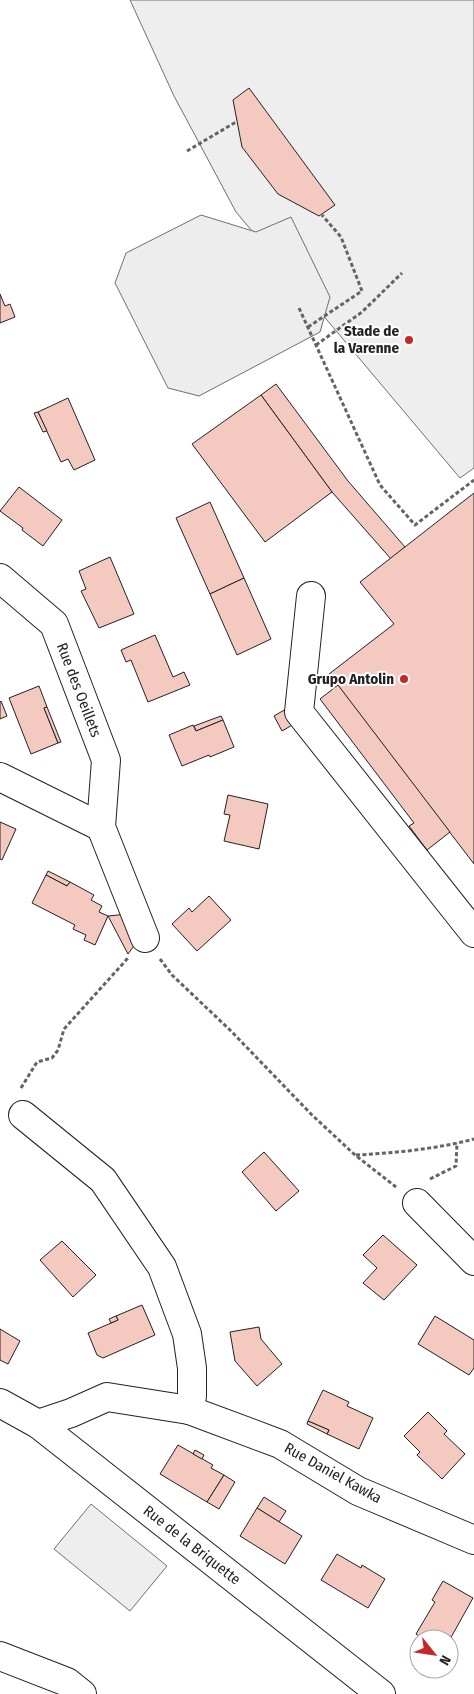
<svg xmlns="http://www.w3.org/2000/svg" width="474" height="1694" font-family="'Fira Sans Condensed',sans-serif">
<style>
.green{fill:#eee;stroke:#6f6f6f}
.parking{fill:#ededed;stroke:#6f6f6f}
.building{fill:#f3c9c0;stroke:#222}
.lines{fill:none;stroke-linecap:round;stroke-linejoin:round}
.minor-casing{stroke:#222;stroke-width:30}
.major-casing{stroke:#222;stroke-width:30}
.path{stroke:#646464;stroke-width:3;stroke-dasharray:4 2.5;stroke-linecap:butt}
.minor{stroke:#fff;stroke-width:28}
.major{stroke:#fff;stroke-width:28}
.poi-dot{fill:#c62828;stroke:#fff;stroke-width:2}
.labels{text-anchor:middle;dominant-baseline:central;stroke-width:4;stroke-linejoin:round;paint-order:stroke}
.poi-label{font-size:15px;font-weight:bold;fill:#222;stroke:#fff;text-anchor:end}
.street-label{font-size:15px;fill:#222;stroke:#fff}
</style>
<rect width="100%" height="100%" fill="#fff"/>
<g class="green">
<path d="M130 0H474V468L460 478 236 212 174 96Z"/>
<path d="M91 1504 167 1566 130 1611 54 1549Z"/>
</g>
<path class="parking" d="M201 215 256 232 291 217 330 297 320 332 199 396 168 388 115 283 126 253Z"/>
<g class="building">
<path d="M249 88 335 205 319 216 278 194 242 147 233 100Z"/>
<path d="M0 294 5 306 10 304 15 317 0 323Z"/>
<path d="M276 384 348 481 405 547 391 559 332 492 261 395Z"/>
<path d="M261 395 332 492 265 542 192 444Z"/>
<path d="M68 398 95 460 74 470 68 459 61 462 38 412Z"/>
<path d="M38 412 47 431 43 432 34 413Z"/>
<path d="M19 487 62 520 43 546 22 530 23 528 0 511Z"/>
<path d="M474 493V864L329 674 394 624 360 582Z"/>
<path d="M210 502 244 578 210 594 176 518Z"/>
<path d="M110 557 134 614 99 628 81 591 86 589 79 571Z"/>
<path d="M244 578 271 639 237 655 210 594Z"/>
<path d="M155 635 173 677 184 672 190 685 148 702 131 660 126 662 121 650Z"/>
<path d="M338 685 450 832 427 850 409 826 414 823 320 699Z"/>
<path d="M39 686 47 707 44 708 58 743 31 754 9 698Z"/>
<path d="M1 701 7 716 0 719V702Z"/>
<path d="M47 707 61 742 58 743 44 708Z"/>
<path d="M286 709 294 724 282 731 274 716Z"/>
<path d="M221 716 223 720 196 731 194 726Z"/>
<path d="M223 720 234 747 210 757 209 755 182 766 169 735 193 725 196 731Z"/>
<path d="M228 795 268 804 259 849 224 841 230 815 224 814Z"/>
<path d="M0 822 16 829 2 860 0 859Z"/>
<path d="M48 871 70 882 67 886 46 875Z"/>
<path d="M46 875 67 886 70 882 94 895 91 900 102 906 99 912 108 916 95 945 84 940 86 935 73 929 75 925 32 903Z"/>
<path d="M209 896 231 920 197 951 172 924 189 908 192 912Z"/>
<path d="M128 914 139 939 128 954 108 916Z"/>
<path d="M264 1152 299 1191 276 1211 242 1172Z"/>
<path d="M383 1235 417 1265 384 1300 363 1283 377 1268 363 1255Z"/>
<path d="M62 1241 96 1275 73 1297 40 1260Z"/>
<path d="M142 1305 155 1335 103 1358 97 1355 88 1333 118 1320 116 1316Z"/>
<path d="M116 1316 118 1320 111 1323 109 1319Z"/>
<path d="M435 1316 474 1340V1368L469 1375 418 1344Z"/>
<path d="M259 1327 261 1339 282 1364 257 1386 235 1361 230 1332Z"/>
<path d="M0 1329 20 1341 8 1364 0 1360Z"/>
<path d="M323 1390 349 1402 347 1406 373 1418 359 1449 327 1434 329 1430 308 1421Z"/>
<path d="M428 1412 447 1431 444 1434 465 1454 442 1479 417 1455 420 1452 404 1436Z"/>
<path d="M308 1421 329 1430 327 1434 307 1424Z"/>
<path d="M178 1445 213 1465 211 1468 224 1475 207 1502 160 1474Z"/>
<path d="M195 1450 204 1455 202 1459 193 1454Z"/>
<path d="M224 1475 235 1482 219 1509 207 1502Z"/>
<path d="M264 1497 286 1511 279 1522 257 1508Z"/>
<path d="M257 1508 302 1536 285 1564 240 1536Z"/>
<path d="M337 1554 361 1568 362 1565 385 1579 368 1608 321 1580Z"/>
<path d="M443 1581 473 1598 449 1641V1639H424L416 1634 435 1602 432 1600Z"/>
</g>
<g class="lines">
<g class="minor-casing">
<g id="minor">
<path d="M0 578 54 624 106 760 101 827 145 938"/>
<path d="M311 596 299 712 474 933"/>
<path d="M0 777 101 827"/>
<path d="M23 1115 103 1180 162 1267 187 1334 192 1368V1396L189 1410 107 1397 71 1413 38 1424"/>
<path d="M417 1203 474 1261"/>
<path d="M189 1410 280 1444 358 1491 474 1540"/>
<path d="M0 1656 67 1682 82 1694"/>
</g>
</g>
<g class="major-casing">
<path id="major" d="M0 1403 38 1424 381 1694"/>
</g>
<g class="path">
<path d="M187 151 236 122"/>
<path d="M299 308 380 485 415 525 474 480"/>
<path d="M308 327 362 291 341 237 322 215"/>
<path d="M316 345 362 312 402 273"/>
<path d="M160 959 172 975 231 1031 312 1115 355 1155 396 1187"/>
<path d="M21 1088 37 1062 52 1058 58 1050 64 1029 128 958"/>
<path d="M356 1155C395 1153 436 1149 474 1139"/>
<path d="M430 1179 456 1166 457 1143"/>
</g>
<use href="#minor" class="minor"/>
<use href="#major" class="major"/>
</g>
<g class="poi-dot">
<circle cx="409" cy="340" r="5"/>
<circle cx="404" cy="679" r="5"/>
</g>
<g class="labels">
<g class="poi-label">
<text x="399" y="331">Stade de<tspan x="399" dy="17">la Varenne</tspan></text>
<text x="394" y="679">Grupo Antolin</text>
</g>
<g class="street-label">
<text transform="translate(79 690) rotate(69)">Rue des Oeillets</text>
<text transform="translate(333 1473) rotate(29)">Rue Daniel Kawka</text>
<text transform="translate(192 1545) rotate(38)">Rue de la Briquette</text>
</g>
</g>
<g transform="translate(434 1654) rotate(120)"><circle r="24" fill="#ffffff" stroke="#a7a7a7"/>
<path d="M0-4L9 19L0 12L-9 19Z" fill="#c62828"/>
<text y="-8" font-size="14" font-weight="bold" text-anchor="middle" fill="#222222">N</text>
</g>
</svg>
